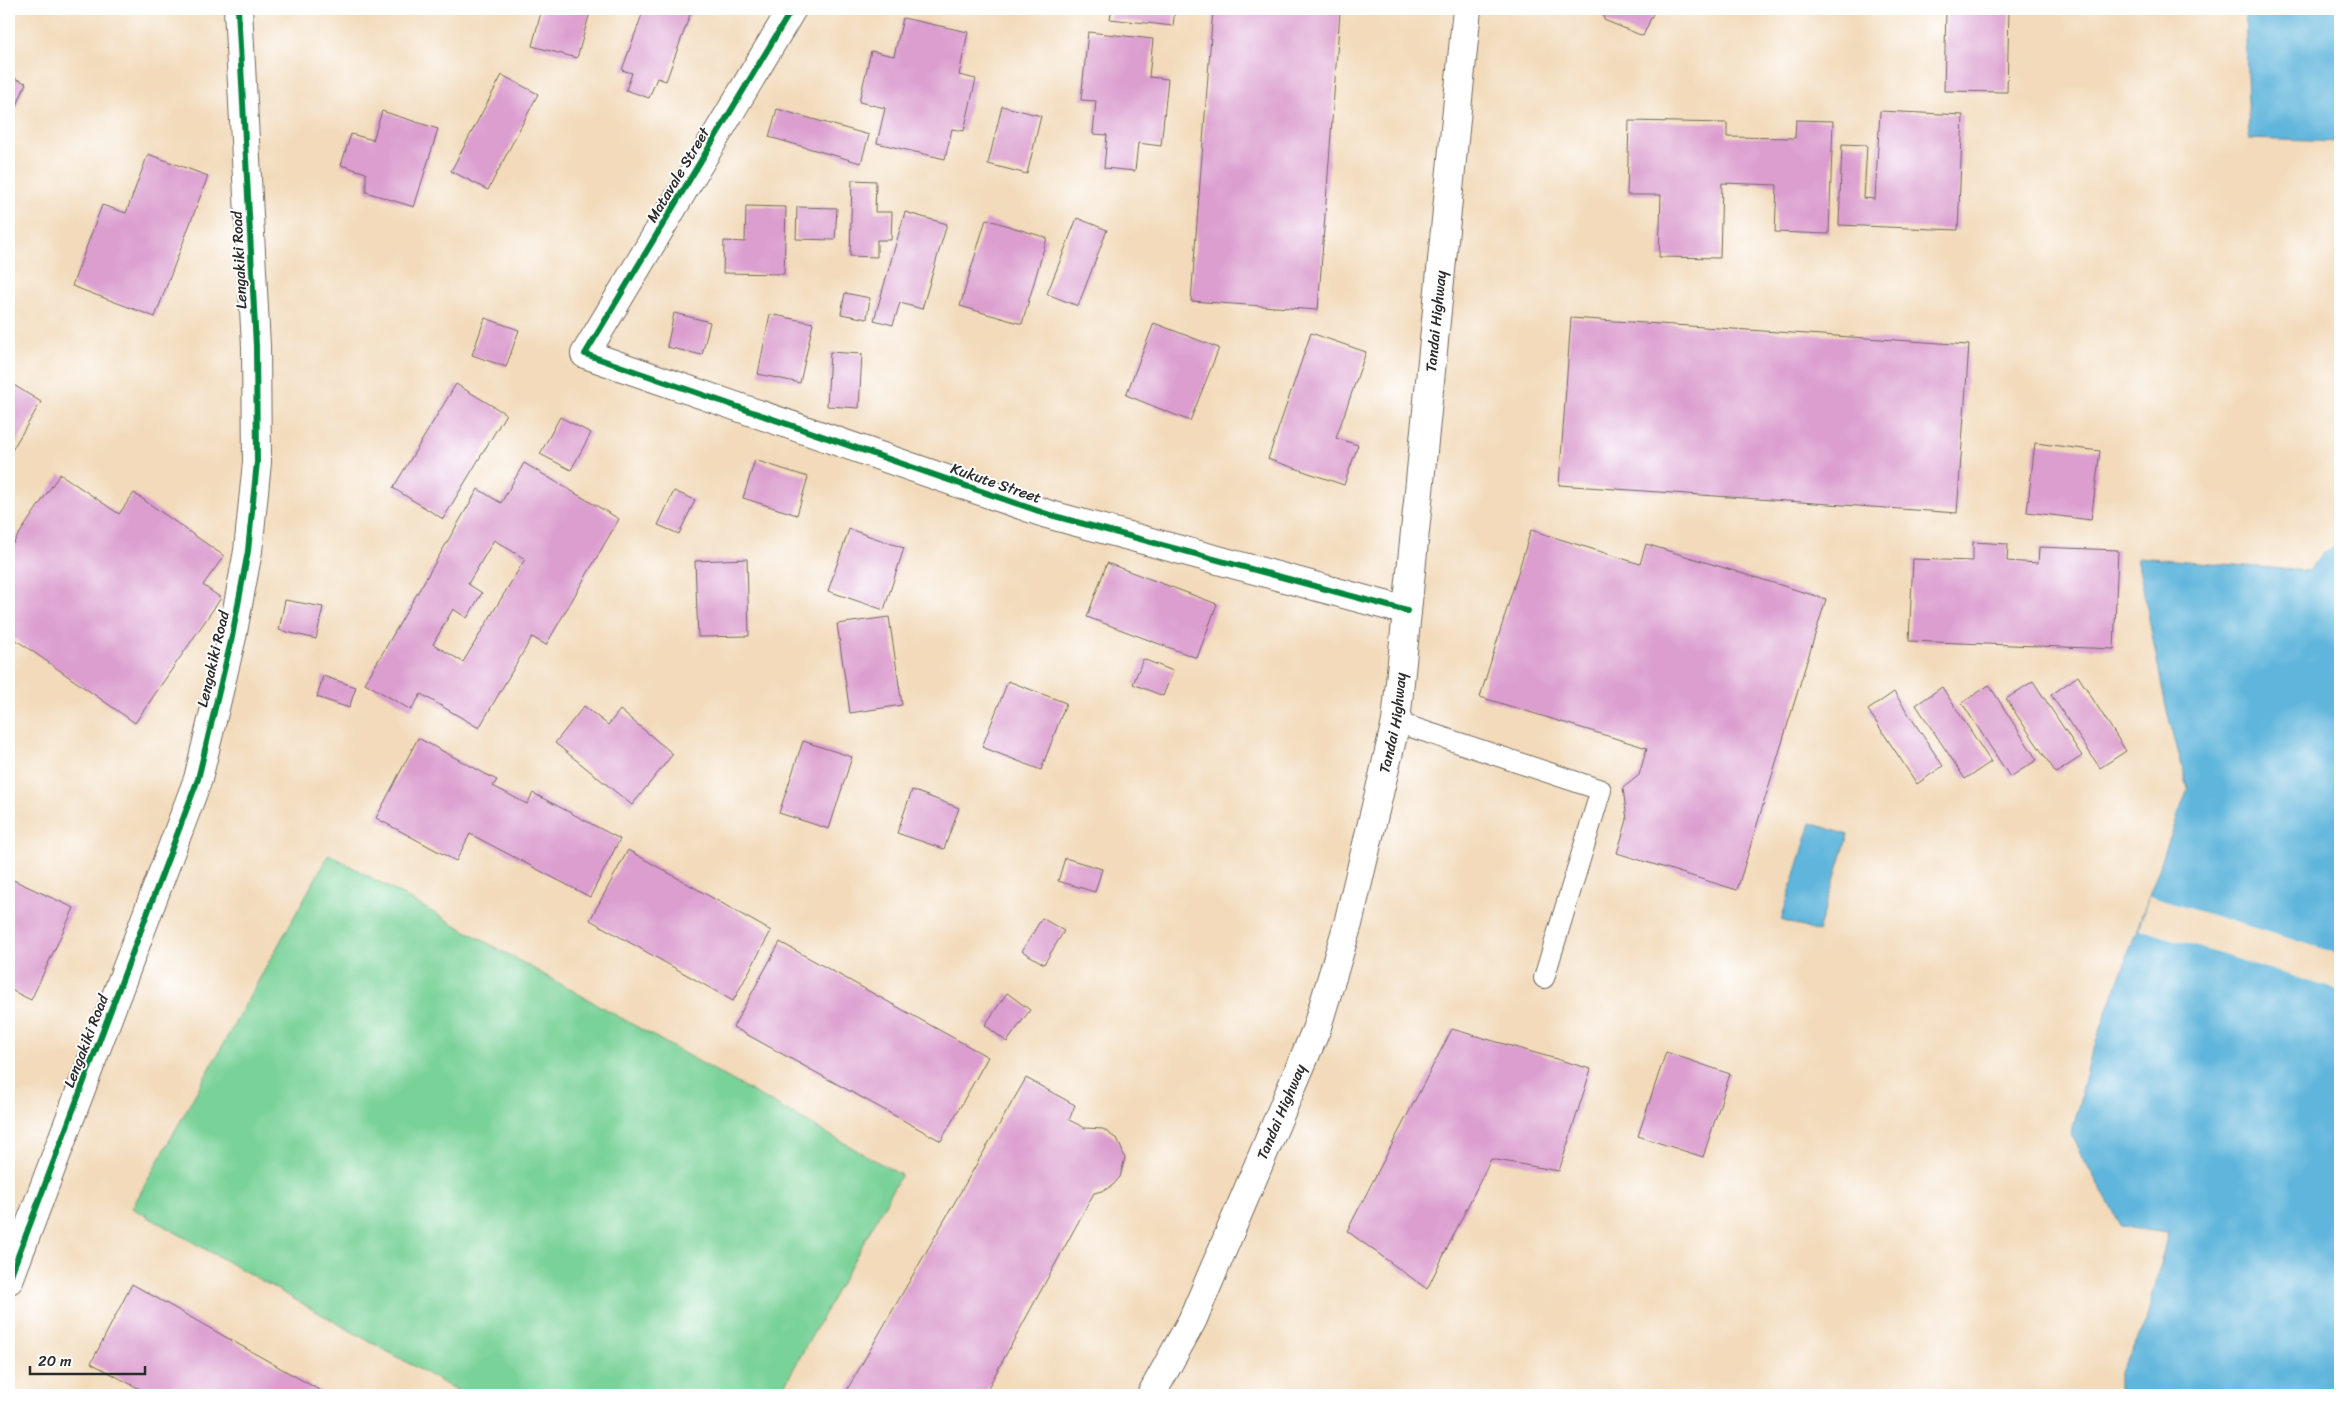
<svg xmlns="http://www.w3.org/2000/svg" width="2349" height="1404" font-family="Sriracha,sans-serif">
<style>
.green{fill:#79d298;stroke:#527e62}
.water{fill:#5eb5db;stroke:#447083}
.pier{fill:#f2daba}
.building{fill:#db9ecf;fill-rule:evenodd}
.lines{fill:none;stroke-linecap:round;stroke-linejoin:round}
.lane-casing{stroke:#71685d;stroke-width:22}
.street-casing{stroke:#71685d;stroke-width:30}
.secondary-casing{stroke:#71685d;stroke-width:30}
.lane{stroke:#fff;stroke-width:20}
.street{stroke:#fff;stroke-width:28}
.secondary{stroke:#fff;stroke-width:28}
.cycleway-casing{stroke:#fff;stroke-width:9}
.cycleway{stroke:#00873e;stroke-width:6}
.labels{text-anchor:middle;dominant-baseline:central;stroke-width:4;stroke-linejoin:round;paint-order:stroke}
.street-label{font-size:15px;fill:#2b2b2b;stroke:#fff}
</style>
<rect width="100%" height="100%" fill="#fff"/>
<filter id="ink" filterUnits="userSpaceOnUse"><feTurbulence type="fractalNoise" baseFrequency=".02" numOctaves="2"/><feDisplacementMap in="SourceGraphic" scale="10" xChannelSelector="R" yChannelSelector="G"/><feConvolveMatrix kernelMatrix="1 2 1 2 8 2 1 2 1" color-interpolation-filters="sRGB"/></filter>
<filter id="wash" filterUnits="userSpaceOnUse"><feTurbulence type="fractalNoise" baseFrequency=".0096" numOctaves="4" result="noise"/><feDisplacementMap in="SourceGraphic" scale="20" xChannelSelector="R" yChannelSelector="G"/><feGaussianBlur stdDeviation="1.12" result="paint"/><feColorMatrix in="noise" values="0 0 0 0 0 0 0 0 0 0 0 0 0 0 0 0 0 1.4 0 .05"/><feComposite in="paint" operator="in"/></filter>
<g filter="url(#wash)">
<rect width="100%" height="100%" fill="#f2daba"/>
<path class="green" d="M329 854 901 1175 779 1395H465L132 1208Z"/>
<g class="water">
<path d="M2245 9H2340V142L2249 139Z"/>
<path d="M2340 544V1395H2119V1375L2146 1322 2168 1233 2122 1227 2071 1136 2090 1059 2188 788 2166 707 2137 557 2308 571 2323 553Z"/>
<path d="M1811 823 1848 835 1818 932 1781 920Z"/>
</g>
<path class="pier" d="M2149 896 2340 954V991L2139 929Z"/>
<g id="blocks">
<g class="building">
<path d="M542 9H591L577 58 532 46Z"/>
<path d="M644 9H684L691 12 666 81 657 78 649 98 626 90 632 73 622 70Z"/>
<path d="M1112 9H1175L1173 26 1110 19Z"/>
<path d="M1213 9H1295L1340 12 1318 310 1191 301Z"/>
<path d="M1603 9H1655L1643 36 1604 20Z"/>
<path d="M1946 9H2009L2007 92 1944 91Z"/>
<path d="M903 18 968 32 959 75 976 79 964 131 952 129 945 159 877 143 885 108 859 102 871 51 894 56Z"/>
<path d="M1088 32 1153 39 1149 77 1168 79 1161 146 1138 143 1135 171 1104 168 1107 135 1093 134 1096 101 1081 100Z"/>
<path d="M502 75 538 94 488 190 451 171Z"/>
<path d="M9 76 26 83 9 126Z"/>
<path d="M1002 106 1041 116 1027 174 988 164Z"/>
<path d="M777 109 869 135 861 163 769 137Z"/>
<path d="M382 111 438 129 414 207 366 192V173L341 165 351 134 373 140Z"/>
<path d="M1880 111 1963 115 1958 230 1839 225 1842 144 1867 145 1864 198 1875 199Z"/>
<path d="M1796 120 1833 121 1829 234 1775 232 1777 185 1722 183 1720 258 1659 257 1661 195H1627L1629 121 1727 123V137L1795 138Z"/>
<path d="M148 154 208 176 155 317 72 286 102 205 126 213Z"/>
<path d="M852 180 876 181 875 212H892L891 240H877V257L850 256Z"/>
<path d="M746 206 786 207 784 274 723 273 724 241 745 242Z"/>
<path d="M797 207 837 208 835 240 796 239Z"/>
<path d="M905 212 947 224 922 309 900 303 893 325 874 320Z"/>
<path d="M1077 218 1107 230 1078 306 1047 294Z"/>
<path d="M986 219 1047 238 1022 324 960 306Z"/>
<path d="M845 293 870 298 867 319 841 314Z"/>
<path d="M674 313 710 322 702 355 667 347Z"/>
<path d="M770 314 813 323 800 383 758 374Z"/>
<path d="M485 318 519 330 506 367 472 355Z"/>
<path d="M1571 318 1969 345 1957 513 1559 485Z"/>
<path d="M1154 323 1219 348 1190 421 1126 395Z"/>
<path d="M1311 333 1366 352 1336 438 1358 445 1344 485 1268 459Z"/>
<path d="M830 352 862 354 859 408 827 406Z"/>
<path d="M9 382 41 402 9 455Z"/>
<path d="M456 384 506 414 443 519 393 488Z"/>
<path d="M560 417 591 433 571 470 540 454Z"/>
<path d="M2035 443 2100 451 2091 520 2027 512Z"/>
<path d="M755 460 808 477 797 515 743 498Z"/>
<path d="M524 463 619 519 546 645 532 637 479 728 421 694 411 710 365 683 478 489 501 503ZM494 540 525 559 463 662 433 644 453 609 467 618 482 593 468 584Z"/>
<path d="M60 474 119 514 134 493 224 556 203 585 221 598 135 723 9 635V549Z"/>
<path d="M674 491 695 500 679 534 658 525Z"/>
<path d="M849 529 904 548 884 610 828 591Z"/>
<path d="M1531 530 1640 564 1646 544 1826 599 1737 890 1617 853 1627 820 1623 788 1639 775 1647 748 1480 697Z"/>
<path d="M1973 542 2008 544 2007 561 2038 563 2039 547 2118 550 2114 649 1909 641 1913 559 1973 561Z"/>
<path d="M747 559 749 636 698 637 695 561Z"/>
<path d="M1107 563 1217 604 1197 658 1087 617Z"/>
<path d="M285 600 323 607 316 639 279 630Z"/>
<path d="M889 617 902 705 850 713 837 624Z"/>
<path d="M1143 659 1173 671 1163 696 1133 684Z"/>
<path d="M323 676 356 687 349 708 317 697Z"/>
<path d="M2078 676 2126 751 2100 768 2051 695Z"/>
<path d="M1008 681 1066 703 1041 770 982 747Z"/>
<path d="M2033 681 2082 756 2056 773 2006 699Z"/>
<path d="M1989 685 2037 760 2010 777 1962 703Z"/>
<path d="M1942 687 1991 762 1965 779 1916 705Z"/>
<path d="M1894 692 1943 766 1917 784 1868 710Z"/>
<path d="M584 706 608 725 620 710 673 754 632 805 555 743Z"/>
<path d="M418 738 497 780 493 786 527 804 533 793 620 839 590 897 470 834 456 861 376 818Z"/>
<path d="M803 741 852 757 829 829 779 813Z"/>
<path d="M912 790 959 808 944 849 897 833Z"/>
<path d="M628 850 771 931 733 1001 590 920Z"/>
<path d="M1065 858 1102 869 1095 892 1058 881Z"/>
<path d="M9 878 74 908 31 1000 9 989Z"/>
<path d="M1042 918 1064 931 1044 964 1022 951Z"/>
<path d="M780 942 988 1057 941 1141 733 1027Z"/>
<path d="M1007 993 1030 1010 1007 1042 985 1025Z"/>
<path d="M1452 1029 1591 1069 1559 1171 1491 1159 1427 1289 1347 1231Z"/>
<path d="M1666 1052 1730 1074 1703 1157 1638 1136Z"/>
<path d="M1026 1078 1075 1105 1069 1120 1085 1128 1103 1129 1118 1140 1125 1158 1120 1177 1113 1185 1105 1190 1094 1193 984 1395H844Z"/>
<path d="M132 1284 328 1395H151L91 1363Z"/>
</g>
</g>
</g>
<g filter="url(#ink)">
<use href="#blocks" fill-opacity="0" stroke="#71685d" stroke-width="1"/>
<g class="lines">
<g class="lane-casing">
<path id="lane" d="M1396 722 1601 790 1544 978"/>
</g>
<g class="street-casing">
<path id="street" d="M792 9 585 354 1047 514 1407 611"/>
</g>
<g class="secondary-casing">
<g id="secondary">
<path d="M9 1280 198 779 232 637 248 551 257 462 256 346 238 9"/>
<path id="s1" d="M1151 1395 1192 1321 1316 1030 1348 924 1396 722 1467 9"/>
</g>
</g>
<use href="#lane" class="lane"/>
<use href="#street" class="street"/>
<use href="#secondary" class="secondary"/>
<g class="cycleway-casing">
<g id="cycleway">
<path d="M792 9 585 354 1047 514 1407 611"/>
<path d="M9 1280 198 779 232 637 248 551 257 462 256 346 238 9"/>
</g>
</g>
<use href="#cycleway" class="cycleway"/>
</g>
</g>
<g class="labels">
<g class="street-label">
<text transform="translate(678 175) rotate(-59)">Matavale Street</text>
<text transform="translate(239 260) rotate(-93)">Lengakiki Road</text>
<text stroke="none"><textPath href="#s1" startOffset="1122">Tandai Highway</textPath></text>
<text transform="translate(996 483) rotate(19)">Kukute Street</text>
<text transform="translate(213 659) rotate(-77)">Lengakiki Road</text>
<text stroke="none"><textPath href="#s1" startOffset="718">Tandai Highway</textPath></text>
<text transform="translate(86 1041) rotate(-69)">Lengakiki Road</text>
<text stroke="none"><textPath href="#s1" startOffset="312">Tandai Highway</textPath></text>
</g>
</g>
<rect width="2349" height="1404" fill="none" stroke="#fff" stroke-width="30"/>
<path d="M30 1366v8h115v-8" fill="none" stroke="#2b2b2b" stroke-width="2.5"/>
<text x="38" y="1366" font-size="15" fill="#2b2b2b" stroke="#ffffff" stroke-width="4" paint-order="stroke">20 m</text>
</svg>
